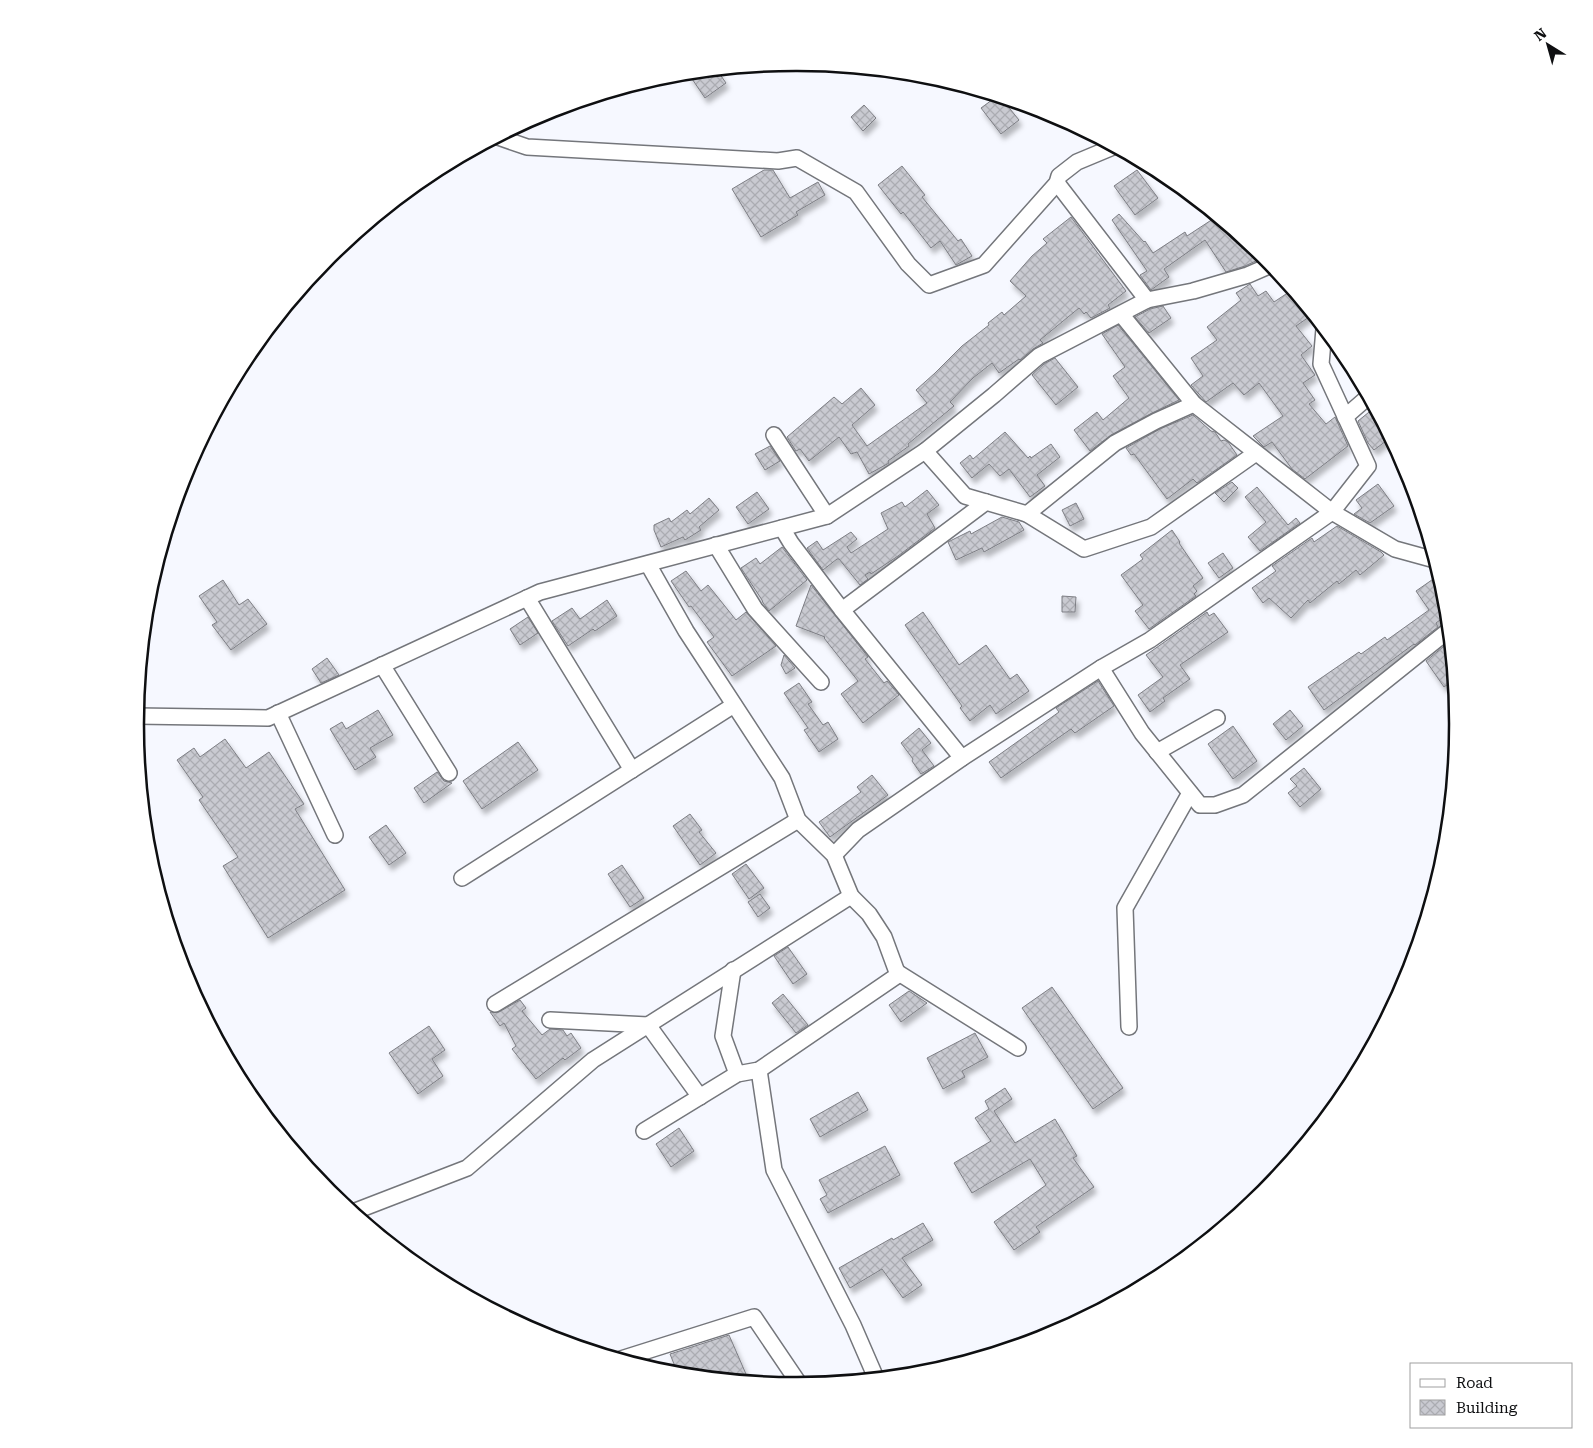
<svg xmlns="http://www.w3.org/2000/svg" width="1593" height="1448" font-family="'Roboto Serif',serif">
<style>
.building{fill:url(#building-cross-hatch);stroke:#7d7e84;filter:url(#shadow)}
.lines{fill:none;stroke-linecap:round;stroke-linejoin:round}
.street-casing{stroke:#74767b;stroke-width:18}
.street{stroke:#fff;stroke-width:15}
.rim{fill:none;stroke:#0e0f11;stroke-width:2.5}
</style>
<defs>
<pattern id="building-cross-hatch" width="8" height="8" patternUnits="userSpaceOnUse" patternTransform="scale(1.25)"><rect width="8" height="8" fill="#c9cad1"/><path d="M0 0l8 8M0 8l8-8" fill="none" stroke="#abacb2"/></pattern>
<filter id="shadow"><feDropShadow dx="3" dy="5.5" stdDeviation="2.5" flood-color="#0004"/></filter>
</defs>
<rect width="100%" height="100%" fill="#f6f8ff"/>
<g class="building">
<path d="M717 70 726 83 705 98 688 73Z"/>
<path d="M996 97 1002 99 1019 120 1001 134 981 108Z"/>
<path d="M864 105 876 118 863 131 851 117Z"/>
<path d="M902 166 925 195 922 197 958 241 961 239 972 256 956 265 940 241 931 248 903 212 901 214 878 185Z"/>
<path d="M764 170H773L790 198 818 182 825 195 796 212 798 215 761 237 732 189Z"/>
<path d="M1137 170 1158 198 1135 215 1114 186Z"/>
<path d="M1119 214 1144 242 1145 241 1153 253 1185 232 1187 236 1216 217 1250 244 1260 259 1245 266 1226 272 1205 240 1164 269 1169 277 1151 290 1140 275 1147 271 1112 220Z"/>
<path d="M1071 217 1126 291 1108 305 1110 308 1091 318 1086 312 1084 314 1079 308 1040 340 1043 343 1033 349 1020 360 1019 359 999 373 992 363 973 378 950 402 954 406 908 444 909 446 888 461 889 463 869 474 857 452 851 454 839 437 809 461 800 449 796 451 787 437 834 397 842 404 861 388 875 405 852 425 867 446 927 403 916 390 935 373 962 346 989 325 988 323 1002 312 1004 315 1026 296 1010 281 1032 256 1047 243 1043 239Z"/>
<path d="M1250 284 1258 296 1266 291 1274 302 1292 290 1312 315 1296 326 1312 346 1301 355 1315 375 1303 383 1315 400 1309 404 1326 424 1335 417 1348 446 1305 479 1292 469 1272 442 1264 447 1253 436 1283 416 1259 383 1244 395 1233 383 1206 402 1191 385 1203 376 1191 358 1217 340 1207 327 1241 300 1236 293Z"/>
<path d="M1163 306 1171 318 1149 333 1135 317 1150 309Z"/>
<path d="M1118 325 1179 400 1152 413 1111 435 1090 451 1074 430 1097 412 1103 420 1129 398 1113 376 1125 367 1102 334Z"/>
<path d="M1055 358 1078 387 1056 405 1032 375 1044 364Z"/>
<path d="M1374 408 1390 438 1374 450 1368 443 1358 421Z"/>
<path d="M1193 415 1211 431 1215 432 1221 441 1224 440 1228 442 1237 455 1197 483 1193 479 1167 499 1134 454 1131 455 1126 448 1160 429Z"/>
<path d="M1005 432 1028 458 1030 456 1031 458 1051 444 1060 457 1037 475 1045 486 1030 497 1009 469 1000 476 989 464 972 478 960 463 970 455 973 459Z"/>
<path d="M770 446 780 461 765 470 755 454Z"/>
<path d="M1232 482 1238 488 1224 502 1215 493Z"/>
<path d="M1378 484 1394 506 1370 523 1354 514 1362 508 1356 500Z"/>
<path d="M1257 487 1288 525 1296 518 1300 523 1260 551 1248 537 1266 522 1245 497Z"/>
<path d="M927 490 939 505 927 514 935 528 898 556 871 574 870 572 865 575 868 579 860 585 839 559H837L823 570 807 548 817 541 823 550 851 532 857 539 847 547 851 553 888 529 881 513 902 502 905 507Z"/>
<path d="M757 492 769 509 748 524 736 507Z"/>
<path d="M709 498 719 510 699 527 701 530 685 540 683 537 661 547 654 530V525L669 518 671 522 687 510 690 514Z"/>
<path d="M1076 503 1084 519 1070 526 1062 510Z"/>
<path d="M1002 517 1019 522 1024 530 984 552 982 548 956 560 948 542 970 531 971 534Z"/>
<path d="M1337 526 1381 552 1384 555 1360 575 1356 570 1339 584 1337 581 1310 603 1308 600 1291 618 1269 598 1263 603 1252 588 1276 571 1272 566 1312 538 1314 542Z"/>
<path d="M1172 530 1180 542 1179 543 1203 578 1193 586 1197 591 1194 594 1196 596 1149 629 1135 611 1143 605 1121 575 1143 559 1140 555Z"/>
<path d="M782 547 807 580 769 611 763 603 762 600 741 568 756 558 760 564Z"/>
<path d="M1223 553 1233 568 1219 578 1208 563Z"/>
<path d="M686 571 701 591 708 585 736 620 746 612 776 646 732 676 707 642 714 637 691 606 689 607 671 581Z"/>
<path d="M1439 575 1445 595 1447 615 1436 623 1438 627 1415 645 1414 644 1324 710 1308 687 1359 652 1361 654 1385 637 1387 640 1429 610 1416 591Z"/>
<path d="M223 580 239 605 248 599 267 624 231 650 212 625 217 622 199 596Z"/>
<path d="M811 585 868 657 865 659 884 683 887 681 899 695 863 723 841 694 858 681 824 638 825 637 796 626Z"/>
<path d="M1062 596 1076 597 1075 612H1062Z"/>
<path d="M607 600 617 616 595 631 593 629 568 646 552 621 572 608 580 619Z"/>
<path d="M923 612 959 665 986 645 1010 679 1017 674 1029 691 996 714 990 705 970 721 960 708 962 706 905 625Z"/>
<path d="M1207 612 1209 616 1214 613 1228 632 1180 665 1190 679 1163 698 1165 701 1150 712 1138 695 1163 677 1146 655Z"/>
<path d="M528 617 538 633 520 645 510 629Z"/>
<path d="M1449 642 1454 680 1444 687 1426 661Z"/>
<path d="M784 655 795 668 786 674 781 665Z"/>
<path d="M327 658 339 675 321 683 312 669Z"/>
<path d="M1098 681 1114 706 1075 733 1071 729 1001 778 989 762 1059 712 1056 708Z"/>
<path d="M799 683 812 702 808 704 823 725 828 722 838 739 819 752 804 730 808 728 784 693Z"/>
<path d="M378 710 393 735 370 748 376 757 355 770 330 729 342 722 346 729Z"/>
<path d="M1290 710 1303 726 1286 740 1273 724Z"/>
<path d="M1233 726 1257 761 1233 779 1208 744Z"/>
<path d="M919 728 931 743 922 750 934 766 921 774 912 761 913 759 901 743Z"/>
<path d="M225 739 246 768 269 752 304 804 295 809 345 890 268 938 223 866 238 857 199 800 203 797 177 760 194 748 200 757Z"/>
<path d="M518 742 538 770 482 809 463 781Z"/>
<path d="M1304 768 1321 789 1300 807 1288 793 1297 786 1290 779Z"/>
<path d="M437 772 444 781 452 783 424 803 414 788Z"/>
<path d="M872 775 888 795 830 837 819 822 861 792 857 787Z"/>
<path d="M690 814 702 830 699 832 716 853 700 865 673 826Z"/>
<path d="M386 825 406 853 389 865 369 837Z"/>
<path d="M746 864 764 888 749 899 732 874Z"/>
<path d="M622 865 644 898 630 907 608 874Z"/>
<path d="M760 894 770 908 758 917 748 902Z"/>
<path d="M788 947 807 974 793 984 774 956Z"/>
<path d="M1052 987 1123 1088 1093 1109 1022 1008Z"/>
<path d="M909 991 927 1003 901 1022 889 1005Z"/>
<path d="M783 994 808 1025 796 1033 772 1003Z"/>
<path d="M520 1000 526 1008 522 1011 542 1035 550 1029 563 1030 567 1036 571 1033 581 1048 565 1060 563 1058 536 1079 512 1049 516 1046 504 1023 500 1026 490 1012H499Z"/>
<path d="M429 1026 445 1050 432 1059 443 1076 418 1094 389 1053Z"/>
<path d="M975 1033 988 1057 962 1071 965 1077 943 1089 927 1058Z"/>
<path d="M1005 1088 1012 1099 994 1111 1015 1143 1055 1119 1077 1156 1073 1158 1094 1187 1036 1227 1040 1232 1014 1250 994 1222 1046 1185 1030 1159 972 1193 954 1163 991 1141 975 1118 989 1109 985 1101Z"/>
<path d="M858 1092 868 1110 820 1137 810 1119Z"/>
<path d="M679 1128 694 1151 671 1167 656 1144Z"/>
<path d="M885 1146 900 1175 828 1213 820 1199 827 1195 819 1180Z"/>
<path d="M923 1223 933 1240 902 1258 922 1285 903 1298 882 1269 850 1288 839 1268 892 1238 893 1240Z"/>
<path d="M729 1335 749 1381 678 1374 670 1354Z"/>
</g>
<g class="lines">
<g class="street-casing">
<g id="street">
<path d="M498 137 527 147 778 161 797 158 856 192 908 264 929 285 984 265 1057 183 1059 176 1077 162 1113 147"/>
<path d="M1057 183 1147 300"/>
<path d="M1324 329 1321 364 1368 466 1332 512 1395 549 1435 560"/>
<path d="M1345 417 1368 397"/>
<path d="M774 435 827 516"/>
<path d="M925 451 965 496 1027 514 1084 549 1151 527 1256 453"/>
<path d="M1027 514 1115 443 1156 421 1194 404"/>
<path d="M782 528 791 543 842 610 962 758"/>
<path d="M716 545 755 609 821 682"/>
<path d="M527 598 632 770"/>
<path d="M842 610 986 502"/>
<path d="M382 665 449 773"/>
<path d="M1101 668 1142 733 1200 805H1215L1243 795 1449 630"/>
<path d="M278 713 335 835"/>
<path d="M136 716 268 718 540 592 827 516 925 451 994 395 1039 356 1147 300 1193 291 1248 275 1271 265"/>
<path d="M1157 752 1217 718"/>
<path d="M834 855 858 830 962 758 1101 668 1150 640 1332 512 1194 404 1121 314"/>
<path d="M462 878 734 705"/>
<path d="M733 970 723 1036 737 1074"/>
<path d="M897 972 1018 1048"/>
<path d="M495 1004 798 820"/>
<path d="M550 1020 648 1025 700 1097"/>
<path d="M1129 1027 1125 908 1190 793"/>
<path d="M759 1070 774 1170 853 1325 876 1378"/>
<path d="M644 1131 737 1074 759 1070 898 975 884 937 869 914 851 896 834 855 798 820 782 778 686 631 648 564"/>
<path d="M353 1212 467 1168 593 1060 851 896"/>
<path d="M621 1359 754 1317 800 1385"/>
</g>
</g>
<use href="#street" class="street"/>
</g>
<path d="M0 0H1593V1448H0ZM796 71H797A652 652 0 0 1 1449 723V725A652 652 0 0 1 797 1377H796A652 652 0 0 1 144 725V723A652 652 0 0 1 796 71Z" fill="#fff" fill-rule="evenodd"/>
<path class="rim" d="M796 71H797A652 652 0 0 1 1449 723V725A652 652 0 0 1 797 1377H796A652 652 0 0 1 144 725V723A652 652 0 0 1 796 71Z"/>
<rect x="1410" y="1363" width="162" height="65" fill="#ffffff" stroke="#9f9fa0"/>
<rect x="1420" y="1379" width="25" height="8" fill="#ffffff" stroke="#9f9fa0"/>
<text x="1456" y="1388" font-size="15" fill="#0e0f11">Road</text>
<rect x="1420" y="1400" width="25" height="15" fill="url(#building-cross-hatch)" stroke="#9f9fa0"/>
<text x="1456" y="1413" font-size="15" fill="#0e0f11">Building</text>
<g transform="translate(1548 45) rotate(323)" stroke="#ffffff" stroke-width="4" paint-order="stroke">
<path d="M0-4L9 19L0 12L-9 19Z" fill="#0e0f11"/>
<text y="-8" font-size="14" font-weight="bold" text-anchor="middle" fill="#0e0f11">N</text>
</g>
</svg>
